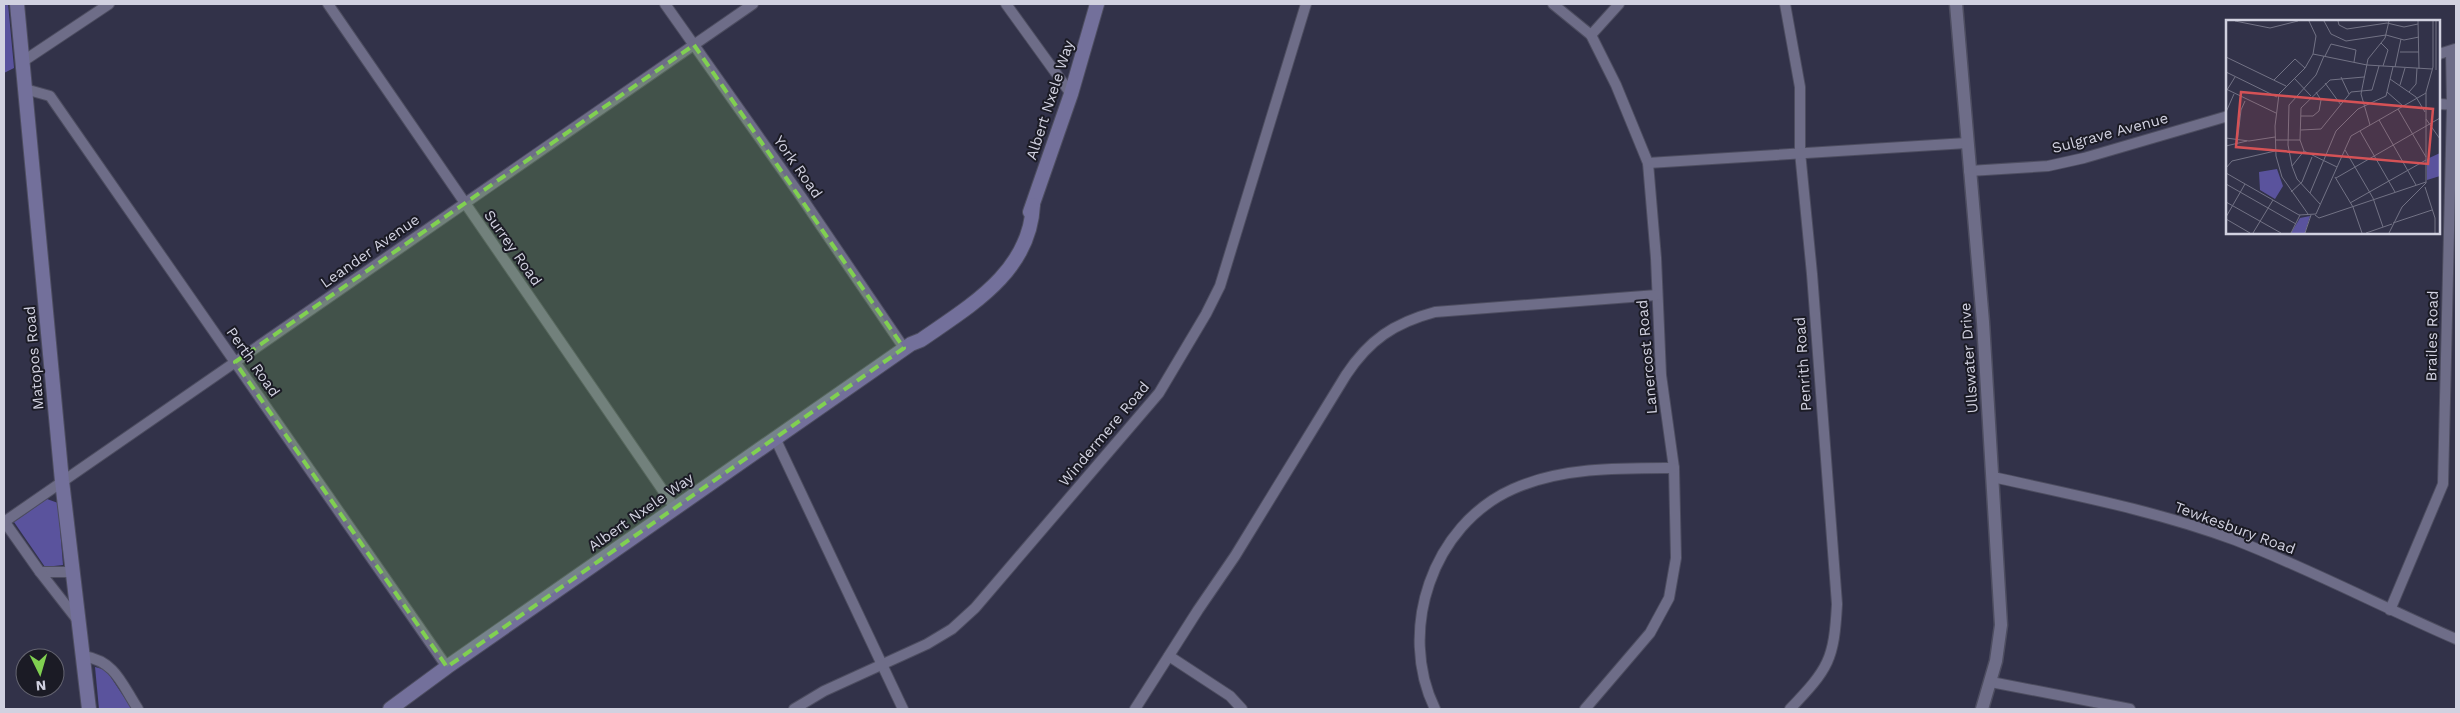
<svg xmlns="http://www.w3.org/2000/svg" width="2460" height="713" font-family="'Work Sans',sans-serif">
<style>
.green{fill:#5a539d}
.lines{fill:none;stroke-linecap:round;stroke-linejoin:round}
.minor-casing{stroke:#4d4d60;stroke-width:12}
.tertiary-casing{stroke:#4d4d60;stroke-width:15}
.secondary-casing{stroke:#4d4d60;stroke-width:16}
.minor{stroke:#6e6d88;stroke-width:10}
.tertiary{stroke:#6e6d88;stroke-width:12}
.secondary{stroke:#73709b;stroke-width:14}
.marked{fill:#80d051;fill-opacity:0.2;stroke:#80d051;stroke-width:4;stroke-dasharray:10 6;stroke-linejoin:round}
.labels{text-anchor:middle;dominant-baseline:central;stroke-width:4;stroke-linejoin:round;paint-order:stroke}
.street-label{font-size:15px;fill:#d1d1e0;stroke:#1b1b25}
.inset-road{fill:none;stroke:#727285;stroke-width:1}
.view{fill:#d55256;fill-opacity:0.15;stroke:#d55256;stroke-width:2.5}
.inset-edge{fill:none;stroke:#d1d1e0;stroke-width:2.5}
</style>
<rect width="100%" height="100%" fill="#323249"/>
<g class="green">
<path d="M4 4H8L14 68 4 73Z"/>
<path d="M47 499 58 503 63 565 45 567 14 522Z"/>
<path d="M95 667 106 670 132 709H99Z"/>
</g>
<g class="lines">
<g class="minor-casing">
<g id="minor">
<path d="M328 4 675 508"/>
<path d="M665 4 802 198 904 348"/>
<path d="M1006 4 1071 94"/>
<path d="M1553 4 1591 35 1616 85 1648 163 1656 258 1661 375 1674 468 1676 558 1669 598 1650 633 1585 709"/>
<path d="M1785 4 1800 87V152L1812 274 1837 604C1834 660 1829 668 1790 709"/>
<path d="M1591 35 1619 4"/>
<path d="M2439 54 2455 49"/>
<path d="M22 62 109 4"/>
<path d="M25 89 50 96 447 667"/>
<path d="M2439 104 2456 105"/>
<path d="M1648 163 1967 143"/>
<path d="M1969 171 2048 166 2084 158 2228 116"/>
<path d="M775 438 903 709"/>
<path d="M1993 477C2074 495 2157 511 2235 540 2310 569 2382 607 2456 639"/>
<path d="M4 521 40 572H73"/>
<path d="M4 522 753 4"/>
<path d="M40 572 79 622"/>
<path d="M2390 610 2443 484 2452 105 2451 51"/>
<path d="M84 656C116 662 121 683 138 709"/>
<path d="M1169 656 1230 696 1242 709"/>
<path d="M1991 682 2130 709"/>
<path d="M794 709 824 691 927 644 952 629 975 608 1159 393 1206 314 1220 286 1306 4"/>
<path d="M1135 709 1198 610 1235 556 1346 375C1369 340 1394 323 1435 312L1657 295"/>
<path d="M1435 709C1397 631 1432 525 1513 489 1562 467 1621 468 1674 468"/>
</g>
</g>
<g class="tertiary-casing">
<path id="tertiary" d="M1956 4 1983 322 2001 625 1996 661 1982 709"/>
</g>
<g class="secondary-casing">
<g id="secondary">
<path d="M17 4 62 481 89 709"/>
<path d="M1030 212 1071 94 1097 4"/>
<path d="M390 709 447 667 911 344 921 340C970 306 1030 272 1033 205"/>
</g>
</g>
<use href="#minor" class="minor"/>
<use href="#tertiary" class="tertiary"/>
<use href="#secondary" class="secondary"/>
</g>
<path class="marked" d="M694 45 904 348 447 667 235 362Z"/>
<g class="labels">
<g class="street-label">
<text transform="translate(1050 100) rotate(-72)">Albert Nxele Way</text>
<text transform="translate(2110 133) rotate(-15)">Sulgrave Avenue</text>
<text transform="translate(798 167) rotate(55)">York Road</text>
<text transform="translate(513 248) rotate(55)">Surrey Road</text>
<text transform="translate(370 251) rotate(-35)">Leander Avenue</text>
<text transform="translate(2432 336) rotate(-89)">Brailes Road</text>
<text transform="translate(1647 357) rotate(-95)">Lanercost Road</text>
<text transform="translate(34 358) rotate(-95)">Matopos Road</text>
<text transform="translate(1969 358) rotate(-94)">Ullswater Drive</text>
<text transform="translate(253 362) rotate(55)">Perth Road</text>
<text transform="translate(1803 364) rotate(-94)">Penrith Road</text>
<text transform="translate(1104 434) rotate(-50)">Windermere Road</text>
<text transform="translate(641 512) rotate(-35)">Albert Nxele Way</text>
<text transform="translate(2235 528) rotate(20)">Tewkesbury Road</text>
</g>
</g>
<g transform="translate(2226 20)">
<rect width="214" height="214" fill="#323249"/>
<path d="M214 133V156L201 160V139ZM51 149 57 166 49 179 34 170 33 152ZM84 196 79 213H65L74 198Z" fill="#5a539d"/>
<path class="inset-road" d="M9 1 44 8 72 1M98 1 105 14 120 21 160 15 178 20 193 17M112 1 113 5 121 9 161 3 178 7 192 4M192 1 193 49M210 1V50M155 23 162 30 157 46M174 32H193M87 34 141 45 206 49M99 36 105 24 130 30 128 42M0 37 60 66M169 47 175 19M0 52 51 77M115 57 123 74M68 58 85 76M164 59 190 77 199 92M48 60 69 39 79 48M99 63 115 85M174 65 179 48M0 69 50 93M1 70 9 57M161 72 177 86M183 72 190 64 191 48M172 89 200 137M0 92 8 74M75 96H87L93 91 95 80 90 72M200 99 214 119M153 100 190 165M144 105 135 74 142 39 159 18 163 1M75 110 95 109 125 72 146 70 153 46M134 111 169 172M0 118 23 121 49 117M49 120H74M11 124 15 90 19 81M0 126 21 121M119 130 147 178 157 207M66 146 78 131M111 147 78 131 74 120 75 88 104 60 138 57M0 148 6 141 49 131M0 153 73 195 90 194 125 116 200 73M109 157 127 187 136 213M110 158 214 98M0 164 70 204M199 167 209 198V213M65 172 76 162 86 137M84 173 110 111 132 89 160 76 167 47M0 182 55 213M124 183 200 140M94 184 71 159 66 146 62 125 63 85 90 55 98 36M82 194 56 157 50 136 49 106 53 74 79 48 87 34 90 16 83 1M89 195 93 198 200 162M0 197 19 164M0 199 24 213M167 203 206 190M27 213 47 180M65 213 74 195M79 213 85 195M140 213 166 204M163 213 176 187 200 163V72L207 47V1"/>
<path class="view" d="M15 72 207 89 202 144 10 127Z"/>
<rect width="214" height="214" class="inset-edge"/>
</g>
<rect width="2460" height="713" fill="none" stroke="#d1d1e0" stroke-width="10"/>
<g transform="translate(40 673) rotate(175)"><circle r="24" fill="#1b1b25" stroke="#646470"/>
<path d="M0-4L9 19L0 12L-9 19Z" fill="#80d051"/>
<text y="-8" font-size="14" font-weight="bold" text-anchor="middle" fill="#d1d1e0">N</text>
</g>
</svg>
